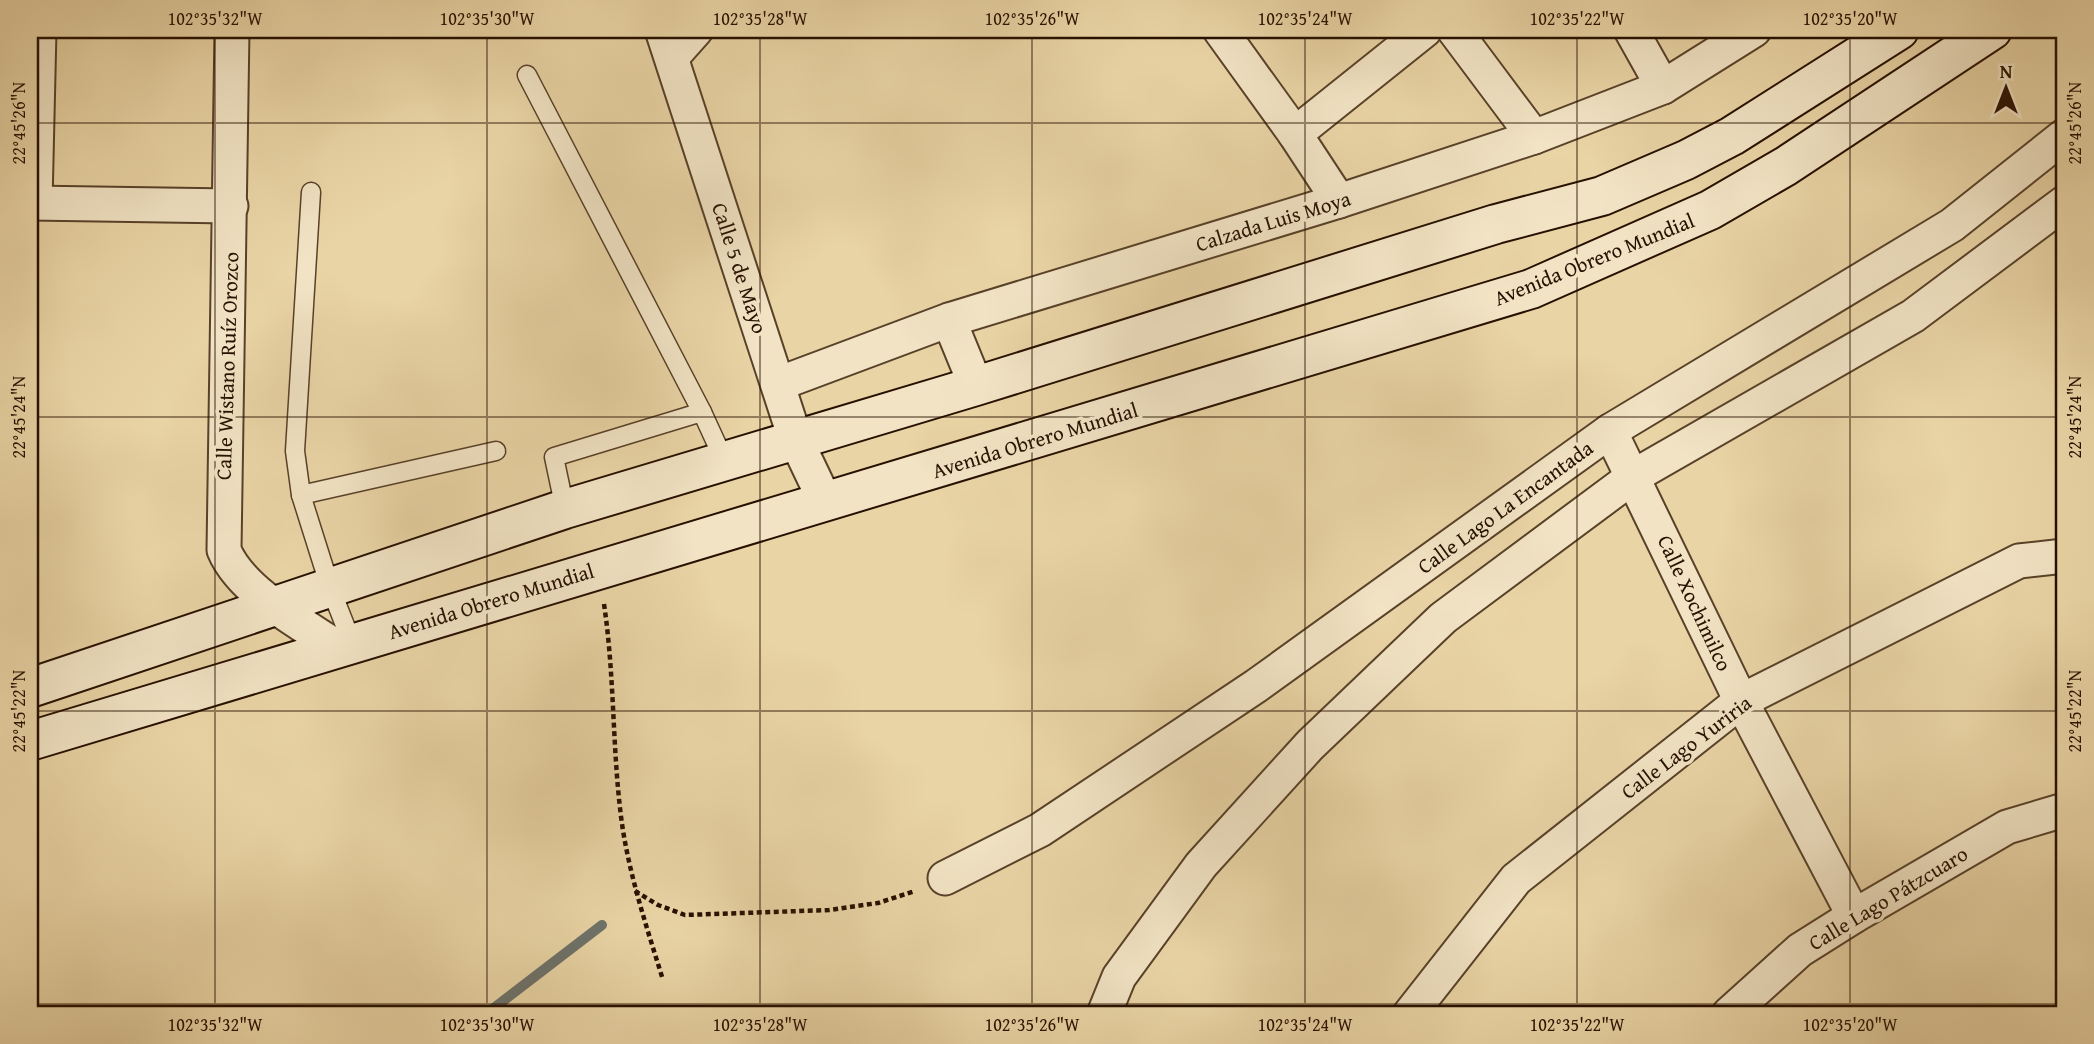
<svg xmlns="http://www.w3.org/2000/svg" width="2094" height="1044" font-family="'Gentium Book Plus',serif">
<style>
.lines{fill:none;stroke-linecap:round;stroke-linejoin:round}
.stream{stroke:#6e736b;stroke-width:10}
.service-casing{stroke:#584129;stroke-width:21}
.minor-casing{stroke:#584129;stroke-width:37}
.secondary-casing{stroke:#271000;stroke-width:42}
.path{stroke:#271000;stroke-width:4.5;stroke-dasharray:5 3.5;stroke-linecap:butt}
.service{stroke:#f1e3c4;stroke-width:18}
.minor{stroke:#f1e3c4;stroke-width:33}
.secondary{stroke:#f1e3c4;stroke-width:38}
.ticks{fill:none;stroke:#271000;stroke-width:2;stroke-opacity:0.45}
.labels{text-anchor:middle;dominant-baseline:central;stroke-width:7;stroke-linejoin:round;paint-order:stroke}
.street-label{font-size:21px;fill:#271000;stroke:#f1e3c4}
.neatline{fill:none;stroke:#271000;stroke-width:2.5}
.ticks-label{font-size:18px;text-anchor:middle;fill:#271000}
</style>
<rect width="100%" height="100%" fill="#e9d4a5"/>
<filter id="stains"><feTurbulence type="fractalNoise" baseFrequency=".00286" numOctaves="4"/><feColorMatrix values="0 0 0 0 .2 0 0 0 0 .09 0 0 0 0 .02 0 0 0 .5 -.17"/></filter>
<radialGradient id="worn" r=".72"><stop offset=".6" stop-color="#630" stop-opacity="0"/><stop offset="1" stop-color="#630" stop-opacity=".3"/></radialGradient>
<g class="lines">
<path class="stream" d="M486 1014 602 925"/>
<g class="service-casing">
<g id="service">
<path d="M527 75 702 412"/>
<path d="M311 192 295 451 301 495 330 587 352 643"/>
<path d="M301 495 496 451"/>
<path d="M565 509 554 457 702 412 724 460"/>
</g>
</g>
<g class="minor-casing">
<g id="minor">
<path d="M232 30 224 550C241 591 300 623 337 647"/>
<path d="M662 30 795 438 826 503"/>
<path d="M1220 30 1295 134 1339 201"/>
<path d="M1454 30 1534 137"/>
<path d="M1631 30 1663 87"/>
<path d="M672 57 696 30"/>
<path d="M1295 134 1425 30"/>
<path d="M30 203 231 206"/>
<path d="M35 203 39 30"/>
<path d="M949 320 976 386"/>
<path d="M778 384 949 320 1339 201 1534 137 1663 87 1754 30"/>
<path d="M1610 431 1741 701 1854 916"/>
<path d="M945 878 1040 830 1256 686 1610 431 1952 225 2064 136"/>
<path d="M1104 1014 1119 977 1201 865 1310 745 1443 618 1634 476 1913 316 2064 203"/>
<path d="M1410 1014 1516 879 1741 701 2019 561 2064 556"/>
<path d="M1729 1014 1800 950 1854 916 2007 827 2064 810"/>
</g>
</g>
<g class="secondary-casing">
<g id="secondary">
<path d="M30 688 565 509 976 386 1496 224 1602 196 1686 160 1732 136 1899 30"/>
<path d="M30 741 1531 289 1710 210 1786 166 1992 30"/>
</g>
</g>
<g class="path">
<path d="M604 604C615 678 612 752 622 824 630 878 647 928 663 980"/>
<path d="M635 891 658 905 685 915 829 910 878 903 915 891"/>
</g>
<use href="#service" class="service"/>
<use href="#minor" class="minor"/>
<use href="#secondary" class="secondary"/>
</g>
<path class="ticks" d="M215 30V1014M487 30V1014M760 30V1014M1032 30V1014M1305 30V1014M1577 30V1014M1850 30V1014M30 123H2064M30 417H2064M30 711H2064M30 1004H2064"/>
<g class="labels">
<g class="street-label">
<text transform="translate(1273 221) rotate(-17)">Calzada Luis Moya</text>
<text transform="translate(1594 259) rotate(-22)">Avenida Obrero Mundial</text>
<text transform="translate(740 268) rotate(72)">Calle 5 de Mayo</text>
<text transform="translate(227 366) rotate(-88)">Calle Wistano Ruíz Orozco</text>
<text transform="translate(1035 440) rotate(-17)">Avenida Obrero Mundial</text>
<text transform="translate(1505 507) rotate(-36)">Calle Lago La Encantada</text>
<text transform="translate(491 601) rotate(-17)">Avenida Obrero Mundial</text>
<text transform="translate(1695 603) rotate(65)">Calle Xochimilco</text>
<text transform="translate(1686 747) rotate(-37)">Calle Lago Yuriria</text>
<text transform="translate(1888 898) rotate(-31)">Calle Lago Pátzcuaro</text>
</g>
</g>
<rect width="2094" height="1044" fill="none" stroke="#e9d4a5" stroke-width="77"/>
<g transform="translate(2006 88)" stroke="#f1e3c4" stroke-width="5" paint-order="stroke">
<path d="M0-5L12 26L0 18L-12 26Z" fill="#271000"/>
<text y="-10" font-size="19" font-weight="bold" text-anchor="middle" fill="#271000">N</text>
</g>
<rect x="38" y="38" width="2018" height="968" class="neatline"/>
<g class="ticks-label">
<text x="215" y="25">102°35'32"W</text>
<text x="487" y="25">102°35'30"W</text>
<text x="760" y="25">102°35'28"W</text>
<text x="1032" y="25">102°35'26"W</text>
<text x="1305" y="25">102°35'24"W</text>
<text x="1577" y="25">102°35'22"W</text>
<text x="1850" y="25">102°35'20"W</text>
<text transform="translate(19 123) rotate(-90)" y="6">22°45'26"N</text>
<text transform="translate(2075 123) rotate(-90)" y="6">22°45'26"N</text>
<text transform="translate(19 417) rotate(-90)" y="6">22°45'24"N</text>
<text transform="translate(2075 417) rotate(-90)" y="6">22°45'24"N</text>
<text transform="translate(19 711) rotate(-90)" y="6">22°45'22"N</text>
<text transform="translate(2075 711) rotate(-90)" y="6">22°45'22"N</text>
<text x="215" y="1031">102°35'32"W</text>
<text x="487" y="1031">102°35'30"W</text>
<text x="760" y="1031">102°35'28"W</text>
<text x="1032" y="1031">102°35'26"W</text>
<text x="1305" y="1031">102°35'24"W</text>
<text x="1577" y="1031">102°35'22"W</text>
<text x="1850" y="1031">102°35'20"W</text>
</g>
<rect width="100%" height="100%" filter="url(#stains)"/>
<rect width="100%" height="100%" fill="url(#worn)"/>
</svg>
